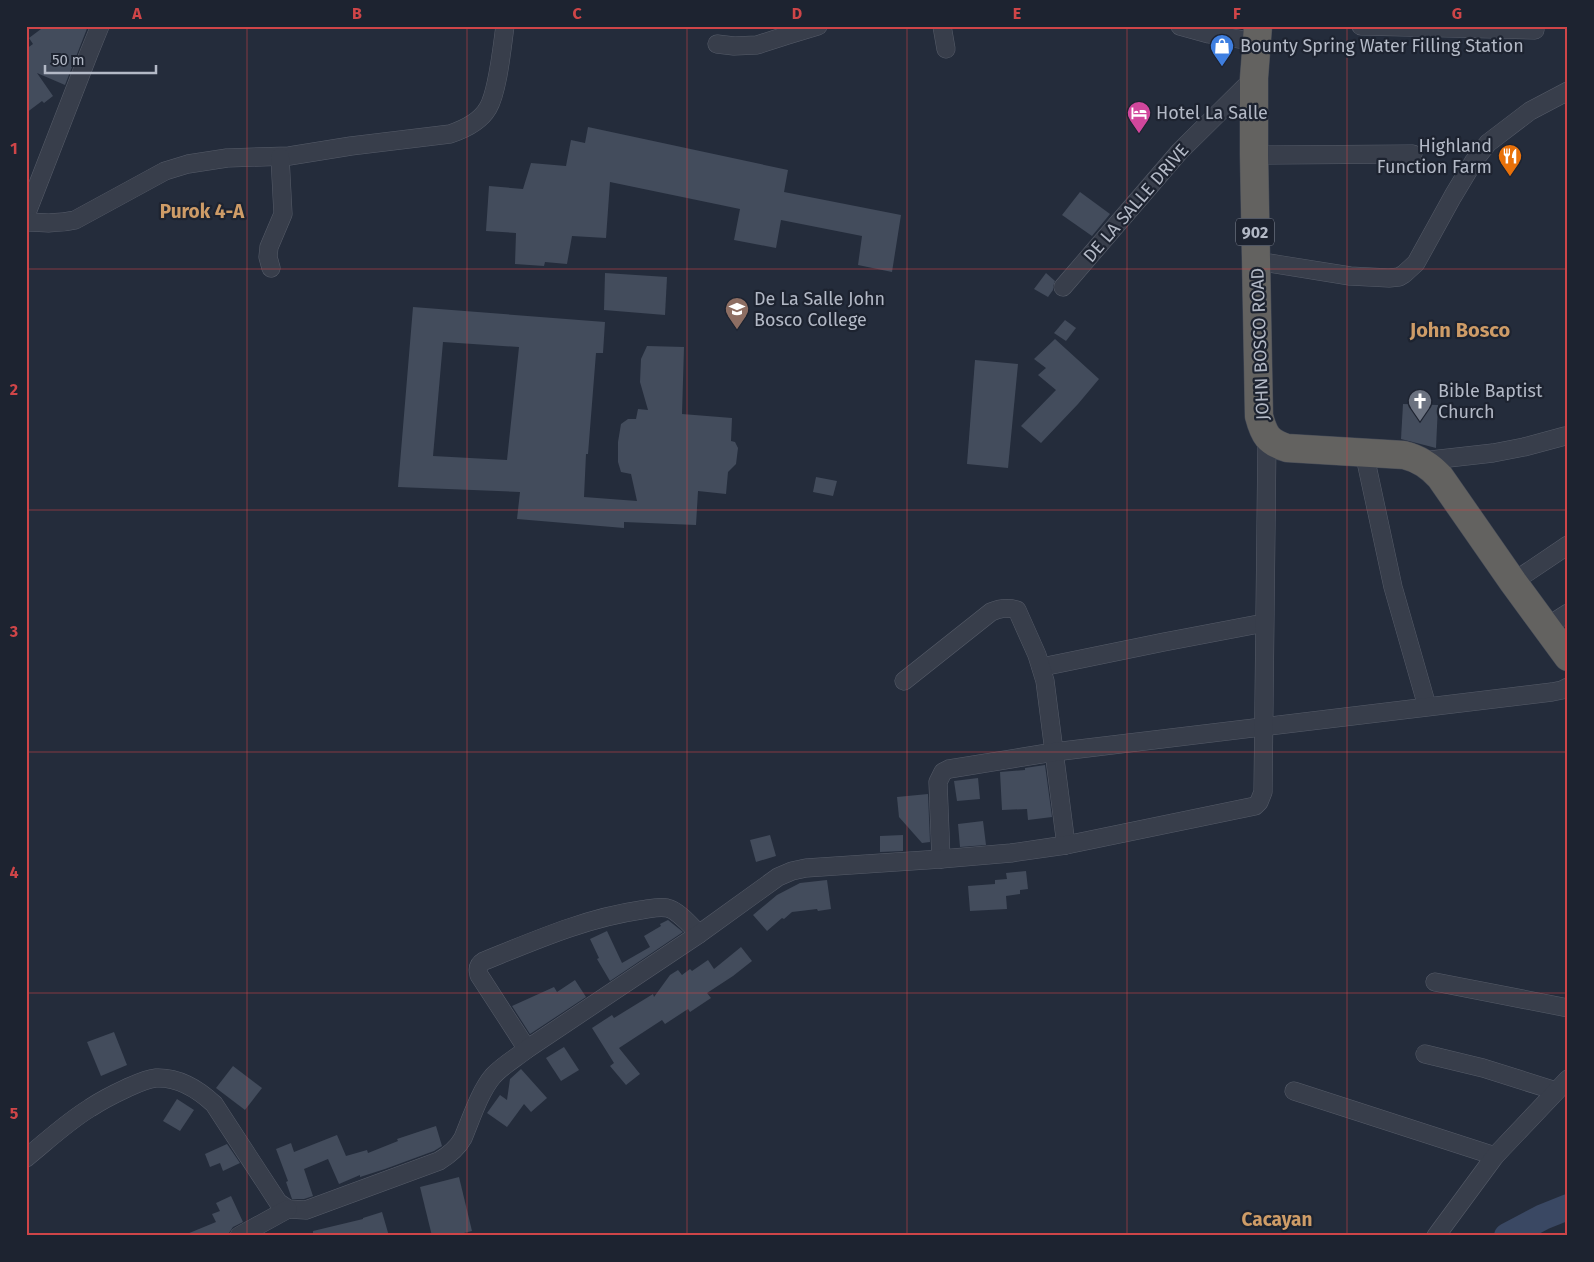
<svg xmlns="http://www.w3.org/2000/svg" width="1594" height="1262" font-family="'Fira Sans',sans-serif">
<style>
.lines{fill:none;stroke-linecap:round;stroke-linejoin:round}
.river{stroke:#3a4863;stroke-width:26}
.building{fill:#434c5c;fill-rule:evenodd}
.minor-casing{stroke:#565c69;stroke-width:19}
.trunk-casing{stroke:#434956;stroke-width:29}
.minor{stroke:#383e4b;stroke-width:18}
.trunk{stroke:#636260;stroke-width:28}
.grid{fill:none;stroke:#cf4548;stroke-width:1;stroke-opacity:0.55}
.labels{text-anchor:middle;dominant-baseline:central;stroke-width:4.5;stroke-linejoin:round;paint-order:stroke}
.shield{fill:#1d2330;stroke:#868c99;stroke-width:1}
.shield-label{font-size:16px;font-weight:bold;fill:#b3b9c6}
.poi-label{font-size:18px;fill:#b3b9c6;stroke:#1d2330;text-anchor:start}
.street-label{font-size:18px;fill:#b3b9c6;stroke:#1d2330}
.neighbourhood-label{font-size:19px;font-weight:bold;fill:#ce9c67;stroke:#1d2330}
.quarter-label{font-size:20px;font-weight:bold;fill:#ce9c67;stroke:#1d2330}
.neatline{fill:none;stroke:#cf4548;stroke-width:2}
.grid-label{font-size:16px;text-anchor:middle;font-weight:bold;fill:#cf4548}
</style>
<rect width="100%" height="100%" fill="#242c3b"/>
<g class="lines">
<path class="river" d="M1507 1236 1543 1217 1568 1207"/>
</g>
<g class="building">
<path d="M45 26H88L65 85 37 73 53 96 44 103 42 101 26 113V49L33 44 29 38Z"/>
<path d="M588 127 788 170 784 192 901 215 892 272 858 265 862 236 781 220 776 248 734 240 740 209 610 182 606 238 572 236 567 264 545 262 544 266 515 264 516 233 486 231 489 186 523 189 531 163 566 166 571 140 585 143Z"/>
<path d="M1080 192 1110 214 1092 236 1062 215Z"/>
<path d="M605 273 667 277 665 315 604 310Z"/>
<path d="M1046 273 1055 281 1053 286V290L1048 297 1034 289Z"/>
<path d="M413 307 605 322 603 353H596L588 454H586L584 497 637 501 631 474 621 472 618 462V442L621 424 628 419H636L638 409 648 410 640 382 641 359 647 346 684 347 682 414 732 418 731 441 735 442 738 448 736 464 728 472 726 494 698 491 696 525 624 522V528L517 519 520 492 398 487ZM443 342 519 347 507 460 433 456Z"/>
<path d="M1065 320 1076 328 1066 341 1054 333Z"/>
<path d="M1055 339 1099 379 1078 404 1041 443 1021 426 1056 390 1038 375 1046 368 1034 359Z"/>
<path d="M975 360 1018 364 1008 468 967 464Z"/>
<path d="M1403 404 1438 405 1436 448 1401 439Z"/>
<path d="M816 477 837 481 833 496 813 492Z"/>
<path d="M1045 765 1052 817 1028 820 1027 809 1002 810 1000 772 1025 770V768Z"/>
<path d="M978 778 980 799 957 801 954 781Z"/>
<path d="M928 794 930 842 922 843 899 817 897 797Z"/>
<path d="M983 821 986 845 960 847 958 824Z"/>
<path d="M770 835 776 856 756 862 750 840Z"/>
<path d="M903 835V851L880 852V836Z"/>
<path d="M1026 871 1028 889 1020 890V894L1006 896 1007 909 970 911 968 886 995 884V880L1007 879 1006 873Z"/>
<path d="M827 880 831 909 818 911 817 909 792 912 784 919 782 918 767 931 753 915 777 895 800 883Z"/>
<path d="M668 920 683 932 610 981 597 959 599 958 590 939 607 931 622 963 650 947 644 936 661 926 660 924Z"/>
<path d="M741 947 752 961 733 976 707 993 711 998 690 1012 688 1009 665 1024 662 1020 619 1048 640 1074 626 1085 610 1066 614 1063 592 1028 612 1015 614 1018 653 994 654 997 670 975 678 970 682 975 690 969 692 971 708 960 714 969Z"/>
<path d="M575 980 586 997 530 1034 512 1006 554 987 557 992Z"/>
<path d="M114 1032 127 1065 101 1076 87 1042Z"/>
<path d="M564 1047 579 1070 561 1081 546 1058Z"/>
<path d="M233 1066 262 1088 245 1110 216 1088Z"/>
<path d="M521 1069 547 1098 531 1112 524 1104 507 1127 487 1113 500 1095 507 1100 510 1079Z"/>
<path d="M177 1099 194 1110 180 1131 163 1121Z"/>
<path d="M436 1126 442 1146 434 1151 385 1169 360 1177V1175L339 1184 328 1159 304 1169 313 1196 304 1199H292L286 1182 288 1181 276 1149 291 1143 294 1152 337 1135 346 1156 367 1150 368 1153 398 1141 397 1139Z"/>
<path d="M227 1144 240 1163 223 1171 220 1163 210 1167 205 1154Z"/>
<path d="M459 1177 472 1231 452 1236H432L420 1187Z"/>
<path d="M231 1196 243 1222 233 1227 229 1233 223 1236H182L216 1222 212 1214 220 1211 216 1203Z"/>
<path d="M382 1212 389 1236H313V1231L363 1219V1218Z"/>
</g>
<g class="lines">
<g class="minor-casing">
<g id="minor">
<path d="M942 26 946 49"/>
<path d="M1180 26 1209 34 1256 42"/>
<path d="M1361 26 1535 30"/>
<path d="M717 44 734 46 757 45 788 35 818 26"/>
<path d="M1254 155 1413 154"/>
<path d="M26 215 89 53 100 26"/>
<path d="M26 222C43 223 58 224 75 220L165 171 188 164 227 158 289 156 351 146 450 134C465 129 480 122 488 108 498 91 502 47 505 26"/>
<path d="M1256 261 1350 276 1389 278 1399 277 1404 274 1416 263 1453 196 1474 161 1488 143 1530 111 1568 91"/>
<path d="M271 268 268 257 269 247 283 214 280 157"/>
<path d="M1063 287 1180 151 1254 78"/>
<path d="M1364 452 1393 587 1427 706"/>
<path d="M1422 461 1493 453 1524 447 1565 436"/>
<path d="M1513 582 1568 545"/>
<path d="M1546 627 1568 613"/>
<path d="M1042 667 1164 642 1264 623"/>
<path d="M904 681 991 612C1000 608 1007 607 1017 610L1037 655 1045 681 1066 845"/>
<path d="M941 859 938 782 943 772 949 769 1054 752 1552 692 1562 690 1568 687"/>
<path d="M1435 982 1568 1008"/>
<path d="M527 1049 479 975C477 968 479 964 484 961 536 940 586 918 641 910 649 909 659 906 667 908 678 910 692 927 699 934"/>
<path d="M1425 1054 1483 1068 1556 1091"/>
<path d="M1294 1091 1495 1156"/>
<path d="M26 1158C47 1141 67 1122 90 1108 102 1100 114 1094 127 1088 136 1084 146 1079 156 1078 178 1077 199 1090 214 1104L278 1202 288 1209 306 1210 439 1161C449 1155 457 1149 463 1138 471 1119 480 1091 493 1076 503 1065 516 1058 527 1049L699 934 778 877 792 871 806 868 941 859 1011 853 1066 845 1255 806 1259 802 1263 792 1267 437"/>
<path d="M239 1236 288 1209"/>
<path d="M1436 1236 1495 1156 1568 1079"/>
</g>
</g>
<g class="trunk-casing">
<path id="trunk" d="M1258 26 1254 78V155L1259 416C1264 435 1268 442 1287 448L1404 455C1420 459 1430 466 1440 477L1513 582 1568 657"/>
</g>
<use href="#minor" class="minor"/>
<use href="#trunk" class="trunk"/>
</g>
<path class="grid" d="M247 26V1236M467 26V1236M687 26V1236M907 26V1236M1127 26V1236M1347 26V1236M26 269H1568M26 510H1568M26 752H1568M26 993H1568"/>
<defs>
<g id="shop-pin" transform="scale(1.25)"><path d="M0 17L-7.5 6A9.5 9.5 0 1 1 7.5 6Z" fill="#3f7fe0" stroke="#1d2330"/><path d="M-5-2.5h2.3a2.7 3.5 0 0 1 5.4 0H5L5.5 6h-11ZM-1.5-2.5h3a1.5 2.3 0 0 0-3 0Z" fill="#fff"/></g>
<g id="hotel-pin" transform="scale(1.25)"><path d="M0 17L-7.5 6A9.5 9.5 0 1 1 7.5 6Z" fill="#d1479c" stroke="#1d2330"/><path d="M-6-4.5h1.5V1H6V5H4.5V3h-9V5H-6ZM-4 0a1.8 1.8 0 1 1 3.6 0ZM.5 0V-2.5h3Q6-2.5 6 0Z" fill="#fff"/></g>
<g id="restaurant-pin" transform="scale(1.25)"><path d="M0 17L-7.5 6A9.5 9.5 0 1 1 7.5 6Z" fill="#e8710a" stroke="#1d2330"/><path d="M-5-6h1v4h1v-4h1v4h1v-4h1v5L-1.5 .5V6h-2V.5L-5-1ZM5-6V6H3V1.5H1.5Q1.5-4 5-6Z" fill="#fff"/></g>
<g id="university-pin" transform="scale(1.25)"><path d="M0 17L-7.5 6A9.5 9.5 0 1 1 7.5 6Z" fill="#8d6e63" stroke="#1d2330"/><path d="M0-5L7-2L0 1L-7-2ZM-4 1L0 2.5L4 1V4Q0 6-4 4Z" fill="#fff"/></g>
<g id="church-pin" transform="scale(1.25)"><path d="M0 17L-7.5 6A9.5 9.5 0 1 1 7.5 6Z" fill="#6b7280" stroke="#1d2330"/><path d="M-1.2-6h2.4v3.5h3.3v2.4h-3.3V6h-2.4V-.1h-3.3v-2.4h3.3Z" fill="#fff"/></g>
</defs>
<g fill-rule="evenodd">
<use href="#shop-pin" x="1222" y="46"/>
<use href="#hotel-pin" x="1139" y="113"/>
<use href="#restaurant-pin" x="1510" y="156"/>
<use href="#university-pin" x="737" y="309"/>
<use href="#church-pin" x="1420" y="401"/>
</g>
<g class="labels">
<rect class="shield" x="1236" y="218.5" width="38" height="27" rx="4"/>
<g class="shield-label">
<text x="1255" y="232">902</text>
</g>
<g class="poi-label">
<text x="1240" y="46">Bounty Spring Water Filling Station</text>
<text x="1156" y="113">Hotel La Salle</text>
<text x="1492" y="146" text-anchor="end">Highland<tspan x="1492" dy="21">Function Farm</tspan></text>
<text x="754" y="299">De La Salle John<tspan x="754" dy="21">Bosco College</tspan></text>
<text x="1438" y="391">Bible Baptist<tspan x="1438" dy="21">Church</tspan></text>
</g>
<g class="street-label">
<text transform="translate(1136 203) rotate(-49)">DE LA SALLE DRIVE</text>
<text transform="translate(1260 344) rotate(-92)">JOHN BOSCO ROAD</text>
</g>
<g class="neighbourhood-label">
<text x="202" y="211">Purok 4-A</text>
<text x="1277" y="1219">Cacayan</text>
</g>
<g class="quarter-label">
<text x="1460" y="330">John Bosco</text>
</g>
</g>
<rect width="1594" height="1262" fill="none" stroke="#1d2330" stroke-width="55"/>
<path d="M45 65v8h111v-8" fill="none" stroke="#b3b9c6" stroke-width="2.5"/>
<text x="52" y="65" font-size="15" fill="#b3b9c6" stroke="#1d2330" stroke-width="4" paint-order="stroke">50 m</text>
<rect x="28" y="28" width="1538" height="1206" class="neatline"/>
<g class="grid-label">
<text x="137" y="19">A</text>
<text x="357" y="19">B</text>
<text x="577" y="19">C</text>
<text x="797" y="19">D</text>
<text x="1017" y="19">E</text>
<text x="1237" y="19">F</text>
<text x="1457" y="19">G</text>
<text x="14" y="154">1</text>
<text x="14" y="395">2</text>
<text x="14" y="637">3</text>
<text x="14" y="878">4</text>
<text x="14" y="1119">5</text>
</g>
</svg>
